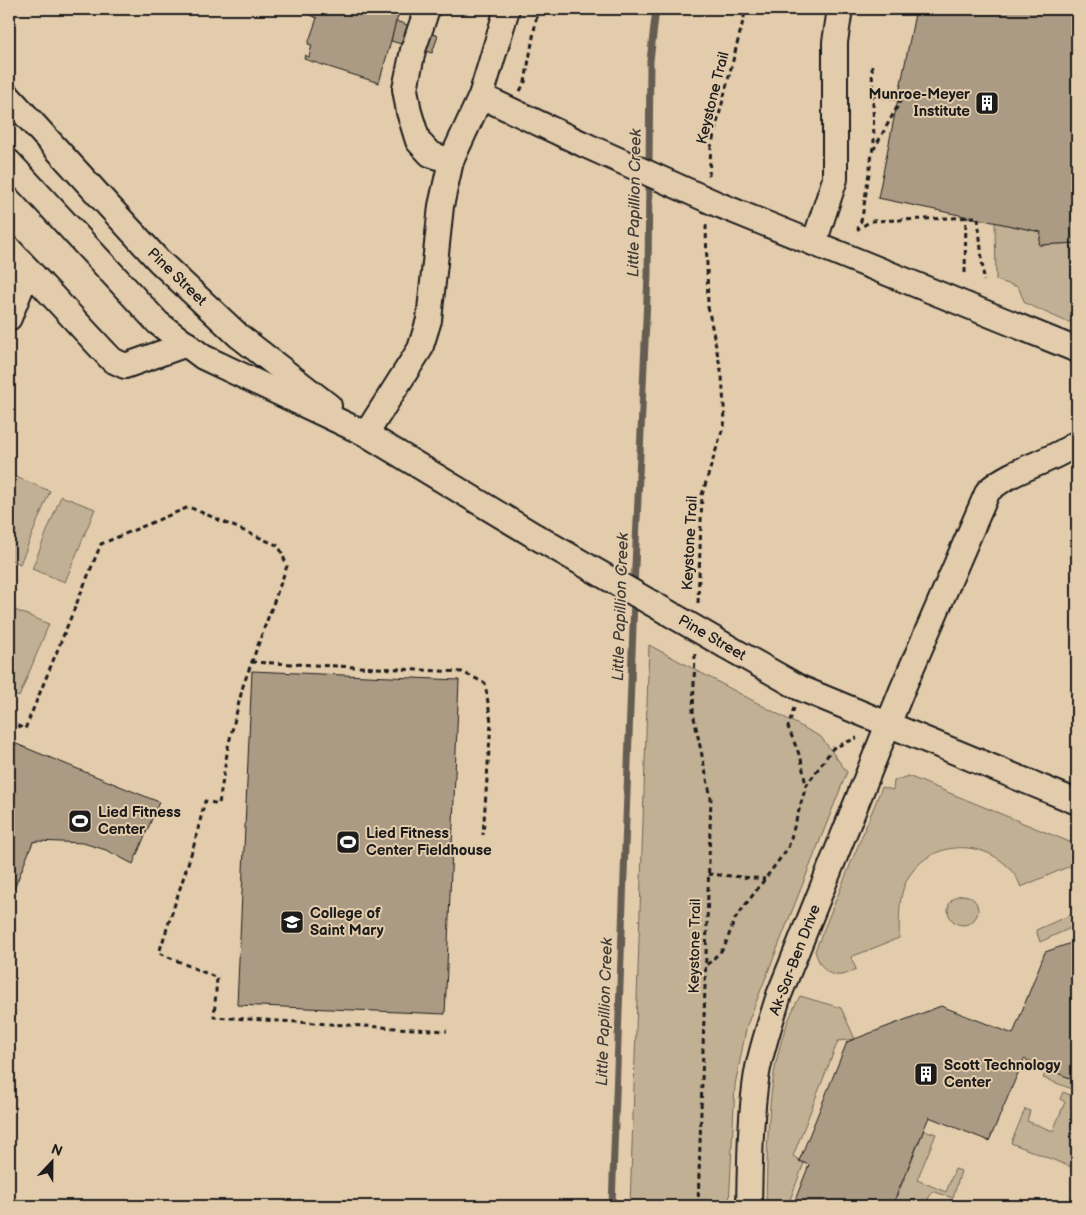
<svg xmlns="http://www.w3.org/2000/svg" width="1086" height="1215" font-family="'Balsamiq Sans',sans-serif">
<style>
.green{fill:#c2b094;stroke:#6f6658}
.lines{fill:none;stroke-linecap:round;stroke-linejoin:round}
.stream{stroke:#655d51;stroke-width:7}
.building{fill:#ac9b84;stroke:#1c1c1c}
.minor-casing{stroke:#1c1c1c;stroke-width:28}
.path{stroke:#1c1c1c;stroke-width:3;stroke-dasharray:5 4;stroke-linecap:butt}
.minor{stroke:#e3ccac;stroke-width:24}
.minor-bridge-casing{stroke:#1c1c1c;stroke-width:28;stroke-linecap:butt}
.minor-bridge{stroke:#e3ccac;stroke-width:24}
.labels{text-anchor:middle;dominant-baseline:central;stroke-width:4;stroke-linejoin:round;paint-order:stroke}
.poi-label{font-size:15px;font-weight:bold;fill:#1c1c1c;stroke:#e3ccac;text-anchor:start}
.street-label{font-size:15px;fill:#1c1c1c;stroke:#e3ccac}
.water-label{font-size:16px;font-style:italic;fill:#413d37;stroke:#e3ccac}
</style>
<rect width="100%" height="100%" fill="#e3ccac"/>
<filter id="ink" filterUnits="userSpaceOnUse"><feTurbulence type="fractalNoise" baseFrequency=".02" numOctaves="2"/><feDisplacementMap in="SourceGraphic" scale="10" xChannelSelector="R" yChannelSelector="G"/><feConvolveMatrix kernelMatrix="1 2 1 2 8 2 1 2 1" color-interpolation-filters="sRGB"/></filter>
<g filter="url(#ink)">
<g class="green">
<path d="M995 222 1041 232 1039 245 1077 243V321L1067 322 1025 303 1018 287 996 280Z"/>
<path d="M16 477 50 491 20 564 9 559V495Z"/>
<path d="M61 496 95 509 65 582 32 569Z"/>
<path d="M15 610 49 624 19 697 9 692V627Z"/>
<path d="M649 645 821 737 847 772 747 1025 735 1085 729 1206H630Z"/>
<path d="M908 776 1077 845V863L1021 887C1004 843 941 833 912 872 897 891 900 915 899 938L851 957 856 969C835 982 822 974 815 951L882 787 893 790 894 781Z"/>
<circle cx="963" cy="910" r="15"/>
<path d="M1077 912V925L1040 942 1036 930Z"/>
<path d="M800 996 841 1008 855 1039 838 1041 793 1156 804 1163 790 1200V1206H766C768 1139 765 1057 800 996Z"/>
<path d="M1048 1068 1077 1079V1091L1043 1078Z"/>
<path d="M1063 1092 1077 1098V1153L1071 1167 1011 1143 1025 1109 1030 1111 1027 1121 1053 1131 1065 1102 1060 1099Z"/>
<path d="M924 1130 936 1134 917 1180 946 1192 955 1169 961 1171 953 1198 932 1191 925 1206H893Z"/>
</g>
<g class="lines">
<g class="stream">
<path d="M649 168 650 61 656 9"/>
<path d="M634 588 648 275 649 179"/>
<path d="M612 1206 634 599"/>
</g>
</g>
<g class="building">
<path d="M309 9H400L379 83 304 59 305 55 309 57 312 45 308 44 317 18 308 14Z"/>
<path d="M916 9H1077V243L1039 245 1041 232 878 198Z"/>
<path d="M396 21 438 36 432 53 391 41Z"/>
<path d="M252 671 459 680 445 1014 237 1005Z"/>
<path d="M9 741 159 802 133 864 106 850 83 843 38 841 33 842 14 889 9 887Z"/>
<path d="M1077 941V1081L1024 1059 989 1141 929 1117 892 1206H810L795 1200 809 1165 799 1161 847 1042 941 1006 1013 1034 1045 952Z"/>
</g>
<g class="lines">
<g class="minor-casing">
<g id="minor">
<path d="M427 9 413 50 405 89 409 112 418 141 430 154 451 161"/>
<path d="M481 96 507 9"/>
<path d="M9 97 159 261 239 336 329 406"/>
<path d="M9 162 158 323 203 357 366 434 535 536"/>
<path d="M717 204 1077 350"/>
<path d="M814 243 835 179V42L840 9"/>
<path d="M9 249 112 360 125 366 187 344"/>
<path d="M9 318 28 270"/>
<path d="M366 434 420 349 429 320 441 206 451 161 481 96 585 145"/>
<path d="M726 646 800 688 1077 802"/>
<path d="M749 1206C750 1162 750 1117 757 1073 762 1046 771 1021 779 995L902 690 988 491C1013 468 1050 463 1077 443"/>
</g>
</g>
<g class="path">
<path d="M872 66 874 141 862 218 858 229 871 221 978 217 984 281"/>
<path d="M520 91 525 82 538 9"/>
<path d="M873 95 901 100 874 149"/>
<path d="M709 176 711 147 746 9"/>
<path d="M965 273 966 217"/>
<path d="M698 603 702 495 725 421 722 376 708 307 706 225"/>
<path d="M695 654 693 713 711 798 698 1206"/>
<path d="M251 662 462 672 485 683 491 722 483 835"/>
<path d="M794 708 788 727 801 759 806 786"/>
<path d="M9 722 25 729 101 544 189 507 279 546 287 566 243 686 228 747 219 804 205 801 194 845 159 953 217 978 214 1017 447 1031"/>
<path d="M708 874 765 879"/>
<path d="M707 965 724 948 735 919 788 848 806 786 833 748 857 738"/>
<path d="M9 1032 13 1033 9 1043"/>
</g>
<use href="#minor" class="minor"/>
<g class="minor-bridge-casing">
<g id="minor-bridge">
<path d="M585 145 717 204"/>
<path d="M535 536 726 646"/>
</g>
</g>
<use href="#minor-bridge" class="minor-bridge"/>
</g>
</g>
<defs>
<g id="building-square" transform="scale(1.25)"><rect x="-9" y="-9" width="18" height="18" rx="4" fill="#1c1c1c" stroke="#e3ccac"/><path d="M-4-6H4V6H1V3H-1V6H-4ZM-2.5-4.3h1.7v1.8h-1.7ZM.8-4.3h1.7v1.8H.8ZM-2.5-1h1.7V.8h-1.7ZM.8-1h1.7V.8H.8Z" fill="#fff"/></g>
<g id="stadium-square" transform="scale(1.25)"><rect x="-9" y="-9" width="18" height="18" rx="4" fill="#1c1c1c" stroke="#e3ccac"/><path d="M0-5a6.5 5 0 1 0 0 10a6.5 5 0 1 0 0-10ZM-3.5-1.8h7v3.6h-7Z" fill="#fff"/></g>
<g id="university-square" transform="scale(1.25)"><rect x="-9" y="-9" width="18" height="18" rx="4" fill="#1c1c1c" stroke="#e3ccac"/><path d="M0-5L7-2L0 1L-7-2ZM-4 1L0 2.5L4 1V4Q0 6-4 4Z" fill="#fff"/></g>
</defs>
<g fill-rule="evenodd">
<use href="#building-square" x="987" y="103"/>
<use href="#stadium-square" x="80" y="821"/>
<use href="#stadium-square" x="348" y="842"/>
<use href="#university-square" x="292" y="922"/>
<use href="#building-square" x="926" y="1074"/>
</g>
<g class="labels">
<g class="poi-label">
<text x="970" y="94" text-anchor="end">Munroe-Meyer<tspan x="970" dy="17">Institute</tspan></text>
<text x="98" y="812">Lied Fitness<tspan x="98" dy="17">Center</tspan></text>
<text x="366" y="833">Lied Fitness<tspan x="366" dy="17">Center Fieldhouse</tspan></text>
<text x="310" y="913">College of<tspan x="310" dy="17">Saint Mary</tspan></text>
<text x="944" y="1065">Scott Technology<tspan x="944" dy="17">Center</tspan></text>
</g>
<g class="street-label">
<text transform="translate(713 98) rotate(-76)">Keystone Trail</text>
<text transform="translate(177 277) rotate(44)">Pine Street</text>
<text transform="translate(690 543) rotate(-87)">Keystone Trail</text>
<text transform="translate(712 638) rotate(30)">Pine Street</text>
<text transform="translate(695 946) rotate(-89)">Keystone Trail</text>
<text transform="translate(795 960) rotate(-69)">Ak-Sar-Ben Drive</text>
</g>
<g class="water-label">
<text transform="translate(635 203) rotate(-89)">Little Papillion Creek</text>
<text transform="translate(621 607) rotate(-88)">Little Papillion Creek</text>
<text transform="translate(605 1012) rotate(-88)">Little Papillion Creek</text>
</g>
</g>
<rect width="1086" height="1215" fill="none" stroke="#e3ccac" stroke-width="30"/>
<rect x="15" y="15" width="1056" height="1185" fill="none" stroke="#1c1c1c" stroke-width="2" filter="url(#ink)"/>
<g transform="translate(52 1162) rotate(22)" stroke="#e3ccac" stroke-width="4" paint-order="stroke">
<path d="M0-4L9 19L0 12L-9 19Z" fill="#1c1c1c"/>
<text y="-8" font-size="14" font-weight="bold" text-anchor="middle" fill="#1c1c1c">N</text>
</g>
</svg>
